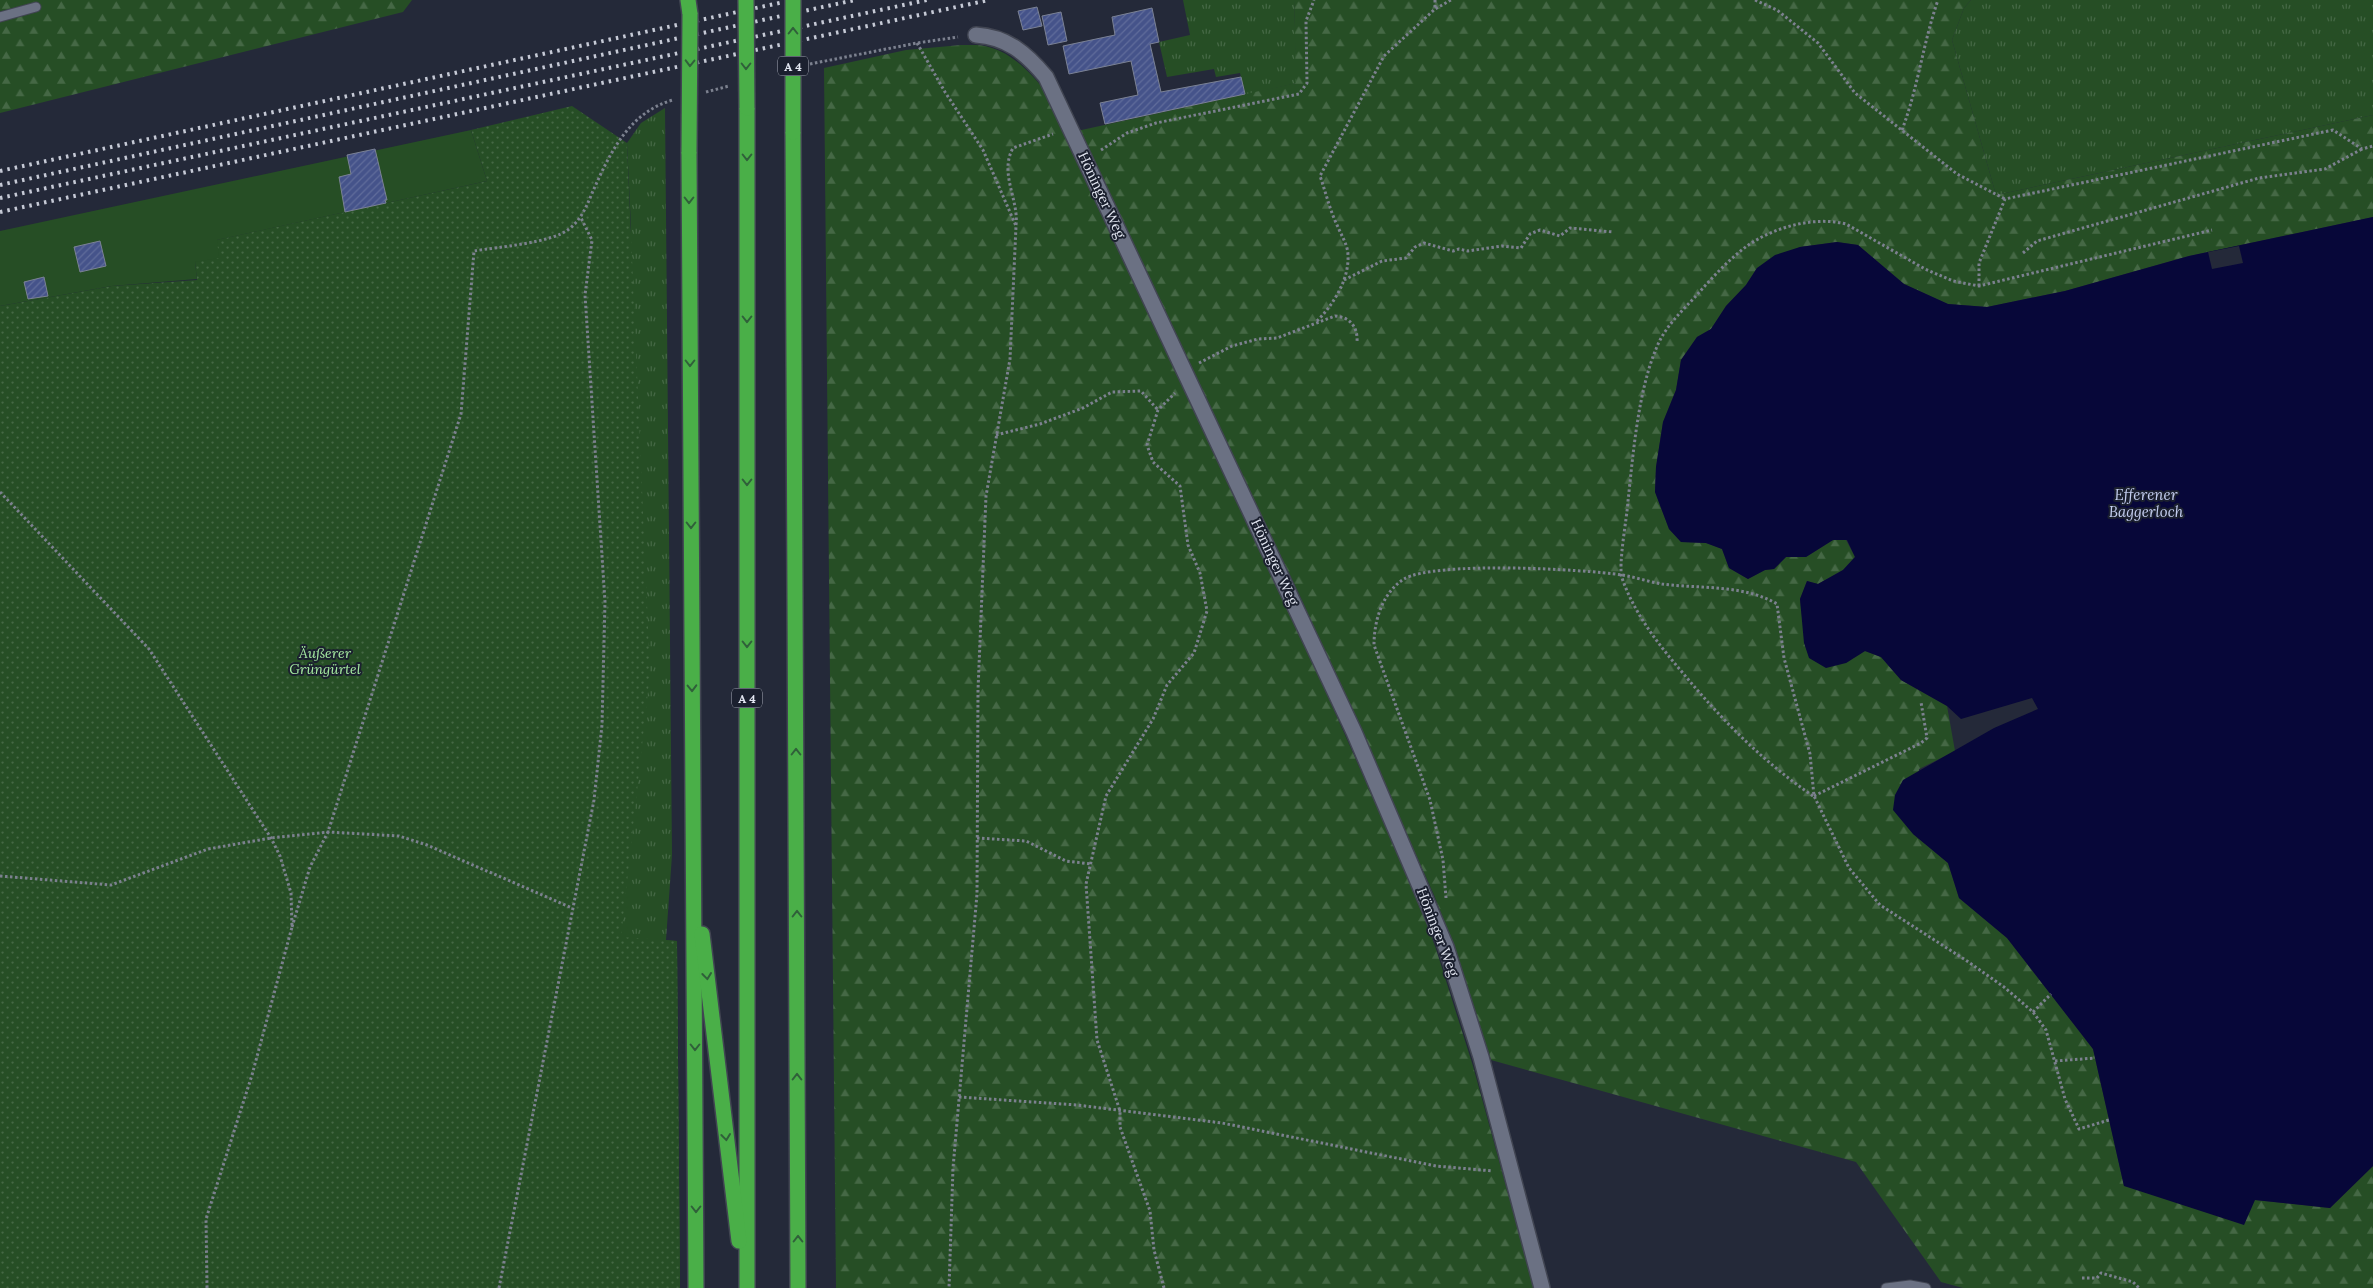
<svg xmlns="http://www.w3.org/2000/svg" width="2373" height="1288" font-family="Lora,serif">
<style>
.grass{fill:url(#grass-tufts)}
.forest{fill:url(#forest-firs)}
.park{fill:url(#park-dots)}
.garden{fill:#264e25}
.water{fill:#070739}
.pier{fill:#242939}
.building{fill:url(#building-hatch);stroke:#7b8295}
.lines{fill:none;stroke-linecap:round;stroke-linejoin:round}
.service-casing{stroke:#414552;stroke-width:11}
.minor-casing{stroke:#414552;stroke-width:18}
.motorway-casing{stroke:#414552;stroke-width:18}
.path{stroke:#7c818f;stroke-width:3;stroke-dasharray:2.5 2.5;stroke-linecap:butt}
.service{stroke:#6b7183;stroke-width:9}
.minor{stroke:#6b7183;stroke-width:15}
.motorway{stroke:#4aaf48;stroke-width:15}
.rail{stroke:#c6cad6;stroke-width:4;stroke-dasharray:2.5 5;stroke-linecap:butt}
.motorway-bridge-casing{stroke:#414552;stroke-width:18;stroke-linecap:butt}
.motorway-bridge{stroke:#4aaf48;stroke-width:15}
.oneway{stroke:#30603a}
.labels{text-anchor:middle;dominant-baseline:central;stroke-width:4;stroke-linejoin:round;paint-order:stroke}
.shield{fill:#1b202f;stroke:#a7abb8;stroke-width:1}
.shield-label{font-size:12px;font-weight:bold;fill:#e3e7f2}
.street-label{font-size:14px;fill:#e3e7f2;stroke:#1b202f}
.park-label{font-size:14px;font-style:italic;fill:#a6eba1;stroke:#1b202f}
.water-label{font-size:15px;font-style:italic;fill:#c4cef0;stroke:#1b202f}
</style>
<defs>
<pattern id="grass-tufts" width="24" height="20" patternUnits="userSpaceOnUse" patternTransform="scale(1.25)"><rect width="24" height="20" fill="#264e25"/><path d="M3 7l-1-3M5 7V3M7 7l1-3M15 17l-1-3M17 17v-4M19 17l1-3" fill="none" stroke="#456845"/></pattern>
<pattern id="forest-firs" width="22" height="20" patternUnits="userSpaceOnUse" patternTransform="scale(1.25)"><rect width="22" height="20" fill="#264e25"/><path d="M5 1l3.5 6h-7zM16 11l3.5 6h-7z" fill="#456845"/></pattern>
<pattern id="park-dots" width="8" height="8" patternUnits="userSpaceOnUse" patternTransform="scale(1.25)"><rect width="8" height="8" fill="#264e25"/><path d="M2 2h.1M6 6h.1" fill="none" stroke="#456845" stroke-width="1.8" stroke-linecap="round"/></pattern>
<pattern id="building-hatch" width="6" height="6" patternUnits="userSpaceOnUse" patternTransform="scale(1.25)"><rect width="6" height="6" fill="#45538a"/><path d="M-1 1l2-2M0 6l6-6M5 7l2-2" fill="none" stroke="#606c9b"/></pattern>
</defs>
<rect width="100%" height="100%" fill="#242939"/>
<g class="grass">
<path d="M1183 0H1294L1297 83 1245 95 1240 73 1216 77 1214 69 1167 77 1159 42 1190 35Z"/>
<path d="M1971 0H2373V115L1996 195 1952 40 1964 8Z"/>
<path d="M665 108 672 855 666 940 677 941 680 1288H506L631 227 627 143 641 123Z"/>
</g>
<g class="forest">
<path d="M0 0H412L403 12 0 113Z"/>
<path d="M1294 0H1971L1964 8 1952 40 1996 195 2373 115V217L2189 256 2065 291 1987 307 1948 304 1904 284 1858 245 1837 242 1800 247 1757 268 1746 285 1726 306 1711 329 1697 337 1681 360 1676 390 1663 422 1656 467 1655 492 1669 529 1681 542 1706 543 1722 549 1729 568 1748 579 1765 570 1774 569 1786 557H1806L1833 540H1846L1855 557 1843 570 1818 584 1807 581 1800 599 1802 617 1846 663 1865 651 1881 657 1901 680 1947 706 1955 751 1919 769 1913 834 1948 863 1959 898 2007 938 2093 1049 2124 1186 2330 1208 2373 1166V1288H1963L1941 1282 1856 1162 1491 1060 1458 957 1434 895 1300 596 1077 131 1296 83Z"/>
<path d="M961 45C971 45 982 44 992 48 1015 55 1035 77 1049 96L1288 607 1415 892 1436 949 1473 1066 1534 1288H836L824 68 906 50Z"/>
</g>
<path class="park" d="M572 106 627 143 650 673 621 937 677 941 680 1288H0V306L112 286 197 280 195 262 216 240 487 181 471 130Z"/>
<path class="garden" d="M471 130 487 181 217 240 219 258 195 262 197 279 112 286 0 306V231Z"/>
<path class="water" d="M2373 217V1166L2330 1208 2255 1200 2244 1225 2124 1186 2093 1049 2007 938 1959 898 1948 863 1913 834 1893 810 1895 795 1903 780 1994 728 2038 709 2032 698 1961 719 1947 706 1901 680 1881 657 1865 651 1846 663 1826 668 1809 658 1804 643 1800 599 1807 581 1818 584 1843 570 1855 557 1847 540H1833L1806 557H1786L1774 569 1765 570 1748 579 1729 568 1722 549 1706 543 1681 542 1669 529 1655 492 1656 467 1663 422 1676 390 1681 360 1697 337 1711 329 1726 306 1746 285 1757 268 1775 255 1800 247 1837 242 1858 245 1904 284 1948 304 1987 307 2065 291 2189 256Z"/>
<path class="pier" d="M2239 246 2243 263 2212 269 2208 252Z"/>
<g class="building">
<path d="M1037 7 1042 26 1023 30 1018 11Z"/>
<path d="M1152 8 1159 42 1150 44 1161 92 1241 77 1245 94 1105 124 1100 103 1138 95 1131 61 1069 74 1063 46 1115 35 1112 17Z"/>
<path d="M1061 12 1067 41 1048 45 1042 16Z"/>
<path d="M375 149 387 200H385L386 203 345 212 339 177 351 174 347 155Z"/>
<path d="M100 241 106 266 80 272 74 247Z"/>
<path d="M44 277 48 296 28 299 24 282Z"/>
</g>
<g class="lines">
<g class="service-casing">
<g id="service">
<path d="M0 17 36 7"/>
<path d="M1886 1288 1910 1285 1926 1288"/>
</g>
</g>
<g class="minor-casing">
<path id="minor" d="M976 35C1007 37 1026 53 1046 77L1354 732 1446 947 1481 1057 1542 1288"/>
</g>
<g class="motorway-casing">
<g id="motorway">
<path d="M688 0 690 14"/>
<path d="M747 108V1288"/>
<path d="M793 132 798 1288"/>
<path d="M689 152 696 1288"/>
<path d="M702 934 739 1241"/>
</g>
</g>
<g class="path">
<path d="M1435 0V9"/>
<path d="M1755 0 1777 10 1818 43 1855 93 1957 174 2005 199"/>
<path d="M917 43 945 92 983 150 1016 226 1010 359 986 496 978 690 977 894 953 1168 949 1288"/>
<path d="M810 64 917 43 958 37"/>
<path d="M706 92 729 86"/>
<path d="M1902 130C1918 88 1923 43 1938 0"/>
<path d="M1101 150 1127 133 1156 123 1299 94 1307 83 1306 21 1314 0"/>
<path d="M1016 225C1019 200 999 173 1013 148L1053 134"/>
<path d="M2023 253 2037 241 2259 178 2325 169 2362 149"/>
<path d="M1344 280 1382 261 1406 258 1415 247 1424 243 1453 251 1459 249 1468 251 1502 246 1521 248 1530 234 1540 230 1560 236 1570 228 1613 232"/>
<path d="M1979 286V263L2005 199 2333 130 2362 149 2373 146"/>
<path d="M1317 321C1333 305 1349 280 1348 256 1348 245 1342 237 1338 227 1330 211 1326 193 1320 176L1384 56 1435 9 1451 0"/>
<path d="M1199 363 1232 346 1258 339 1277 338 1335 316C1350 317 1358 327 1357 342"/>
<path d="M996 435 1040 424 1083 408 1112 392 1141 391 1158 410"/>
<path d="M0 492 149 649 271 838 280 856 291 893 292 927 252 1075 206 1219 207 1288"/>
<path d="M1813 796C1762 761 1721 719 1682 672 1658 644 1634 613 1622 578 1618 564 1627 518 1628 501 1633 455 1638 392 1656 349 1664 328 1680 313 1695 297 1711 279 1728 260 1747 246 1774 227 1814 216 1846 224L1925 269 1953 281 1979 286 2212 230"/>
<path d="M1814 796 1921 743 1927 738 1921 702"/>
<path d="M977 838 1026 841 1066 861 1091 864"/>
<path d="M0 876 111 885 208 849 271 838 328 832 399 836 427 845 572 908"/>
<path d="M1446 898 1443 860 1430 800 1374 645C1374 621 1382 593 1404 579 1434 561 1583 569 1622 575 1635 577 1649 582 1662 584 1700 589 1743 584 1777 604L1784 658 1810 754 1814 796 1849 868 1880 905 1967 961 2004 987 2033 1012 2046 1030 2065 1099 2079 1129 2109 1120"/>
<path d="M292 927 310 867 328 832 461 414 474 251C497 247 552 243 569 229 582 219 587 205 593 191 610 153 629 112 673 100"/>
<path d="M2033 1012 2051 994"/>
<path d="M2055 1061 2095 1058"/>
<path d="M959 1097 1077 1105 1222 1123 1436 1166 1493 1171"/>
<path d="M2082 1278H2097L2101 1273 2133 1282 2139 1288"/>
<path d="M499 1288 594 800 602 725 605 602 585 295 592 240 581 218"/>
<path d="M1164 1288 1154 1250 1150 1211 1120 1127V1111L1097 1040 1086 884 1106 796 1153 719 1167 685 1194 653 1207 611 1200 573 1188 545 1180 486 1153 462 1147 445 1158 410 1175 393"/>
</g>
<use href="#service" class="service"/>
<use href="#minor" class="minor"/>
<use href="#motorway" class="motorway"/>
<g class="rail">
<path d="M0 171 793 0"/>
<path d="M0 185 855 0"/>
<path d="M0 198 927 0"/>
<path d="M0 212 989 0"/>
</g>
<g class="motorway-bridge-casing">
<g id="motorway-bridge">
<path d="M746 0 747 108"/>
<path d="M793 0V132"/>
<path d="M689 152 690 14"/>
</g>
</g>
<use href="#motorway-bridge" class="motorway-bridge"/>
</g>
<defs><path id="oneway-chevron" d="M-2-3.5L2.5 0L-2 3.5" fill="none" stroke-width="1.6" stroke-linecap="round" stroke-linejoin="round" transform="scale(1.25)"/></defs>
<g class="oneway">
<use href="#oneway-chevron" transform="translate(793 31) rotate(-90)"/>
<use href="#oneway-chevron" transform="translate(690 63) rotate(91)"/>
<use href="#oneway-chevron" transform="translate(746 66) rotate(90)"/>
<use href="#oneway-chevron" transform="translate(747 157) rotate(90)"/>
<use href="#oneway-chevron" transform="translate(689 200) rotate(90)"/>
<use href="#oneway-chevron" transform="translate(747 319) rotate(90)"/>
<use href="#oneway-chevron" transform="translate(690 363) rotate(90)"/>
<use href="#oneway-chevron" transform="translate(747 482) rotate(90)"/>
<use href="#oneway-chevron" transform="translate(691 525) rotate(90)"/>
<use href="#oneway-chevron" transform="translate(747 644) rotate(90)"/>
<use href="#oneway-chevron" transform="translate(692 688) rotate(89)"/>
<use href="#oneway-chevron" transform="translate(796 752) rotate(-90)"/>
<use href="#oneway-chevron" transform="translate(797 914) rotate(-90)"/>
<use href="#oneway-chevron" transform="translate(707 976) rotate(83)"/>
<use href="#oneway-chevron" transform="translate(695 1047) rotate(90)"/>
<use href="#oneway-chevron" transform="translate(797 1077) rotate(-90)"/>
<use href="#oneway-chevron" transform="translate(726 1137) rotate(83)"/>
<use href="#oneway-chevron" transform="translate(696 1209) rotate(90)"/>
<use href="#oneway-chevron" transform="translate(798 1239) rotate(-90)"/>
</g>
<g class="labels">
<g class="shield">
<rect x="778" y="56.5" width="30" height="19" rx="4"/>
<rect x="732" y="688.5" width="30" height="19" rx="4"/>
</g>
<g class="shield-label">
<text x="793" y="66">A 4</text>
<text x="747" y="698">A 4</text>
</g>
<g class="street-label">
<text transform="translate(1102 195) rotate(65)">Höninger Weg</text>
<text transform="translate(1275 562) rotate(65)">Höninger Weg</text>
<text transform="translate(1438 932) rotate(69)">Höninger Weg</text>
</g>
<g class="park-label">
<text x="325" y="653">Äußerer<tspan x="325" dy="16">Grüngürtel</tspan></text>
</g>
<g class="water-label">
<text x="2146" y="494">Efferener<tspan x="2146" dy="17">Baggerloch</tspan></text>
</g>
</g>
</svg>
